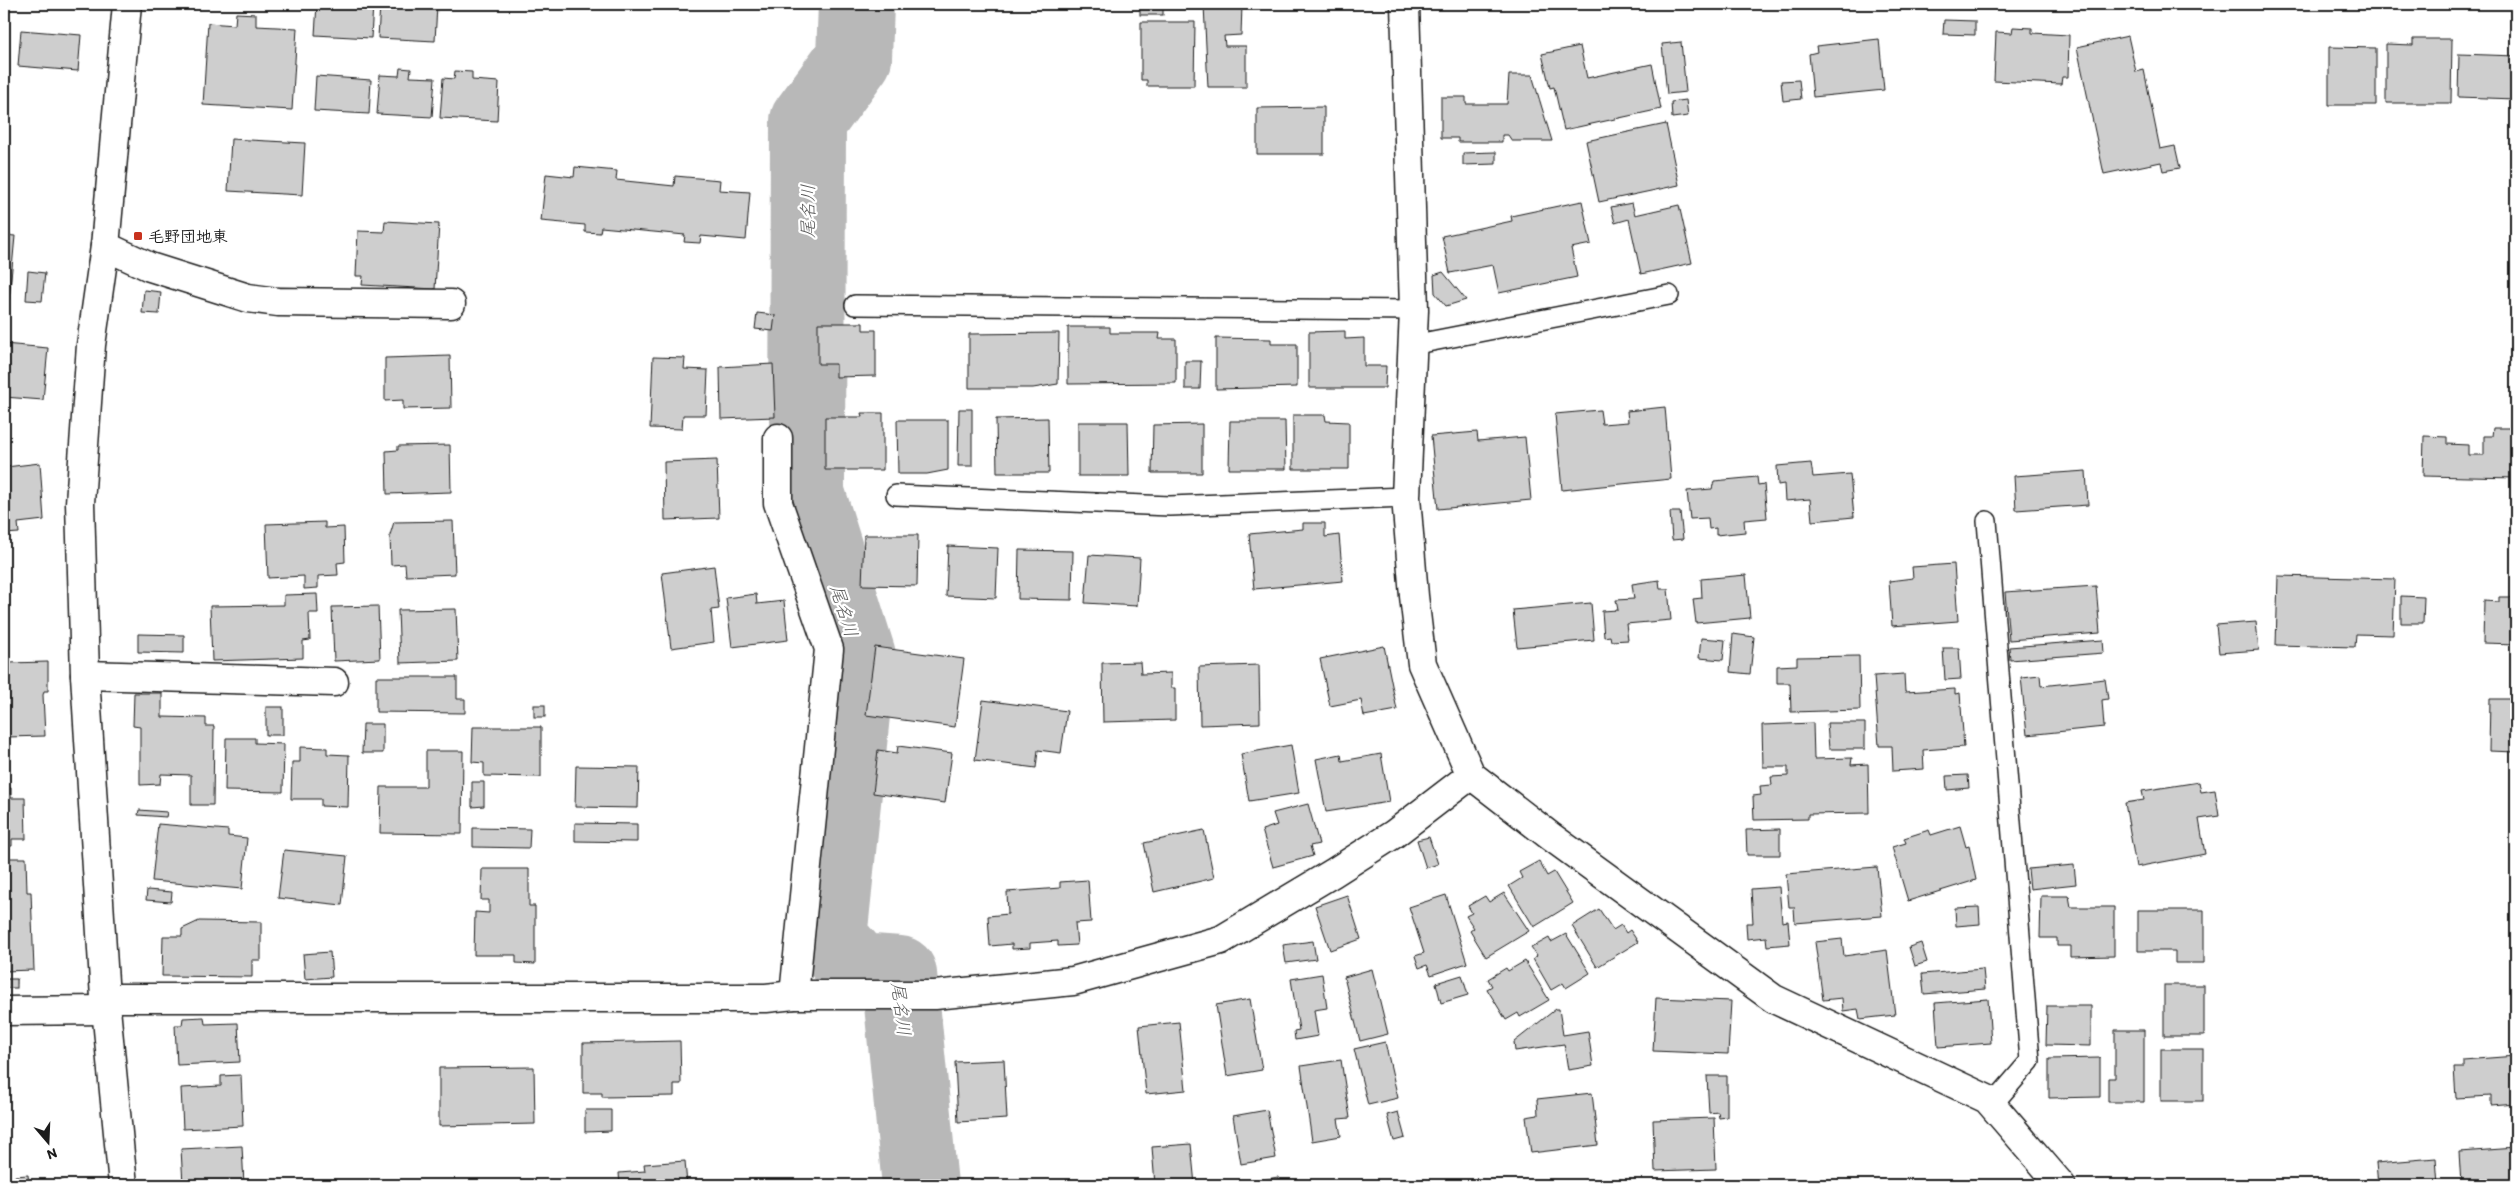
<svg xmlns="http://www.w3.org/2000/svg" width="2520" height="1189" font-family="Itim,'Klee One',sans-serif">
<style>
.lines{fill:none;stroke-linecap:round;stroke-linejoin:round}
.river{stroke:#b8b8b8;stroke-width:76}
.building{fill:#cecece;stroke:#1c1c1c}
.service-casing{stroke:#1c1c1c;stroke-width:22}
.minor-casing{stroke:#1c1c1c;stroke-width:31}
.tertiary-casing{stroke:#1c1c1c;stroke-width:31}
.service{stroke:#fff;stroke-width:19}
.minor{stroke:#fff;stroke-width:28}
.tertiary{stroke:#fff;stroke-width:28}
.poi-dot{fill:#c8321e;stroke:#fff;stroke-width:2}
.labels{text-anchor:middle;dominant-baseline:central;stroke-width:4.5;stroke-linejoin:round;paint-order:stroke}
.poi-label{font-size:16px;font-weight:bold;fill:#1c1c1c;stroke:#fff;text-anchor:start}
.water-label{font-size:18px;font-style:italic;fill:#5a5a5a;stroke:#fff}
</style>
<rect width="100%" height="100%" fill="#fff"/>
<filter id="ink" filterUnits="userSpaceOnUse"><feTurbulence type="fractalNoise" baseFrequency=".02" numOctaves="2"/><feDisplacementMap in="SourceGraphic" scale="10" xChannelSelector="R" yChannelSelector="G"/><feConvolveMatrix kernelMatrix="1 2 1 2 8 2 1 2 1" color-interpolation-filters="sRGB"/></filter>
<g filter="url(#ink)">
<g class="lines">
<path class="river" d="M856 4 854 58 808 121 807 493 858 656 829 938 858 971 899 974 920 1185"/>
</g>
<g class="building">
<path d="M317 4H373L371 38 315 35Z"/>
<path d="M380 4 437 5 435 41 378 38Z"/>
<rect x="1140" y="4" width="23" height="11"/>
<path d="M1204 5H1242L1241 35 1224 36 1225 46H1246V87H1208Z"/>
<path d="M236 13 256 14V26L297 28 292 110 203 105 208 23 235 25Z"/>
<path d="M1944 20 1975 21V35L1943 34Z"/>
<path d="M1141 22H1195L1194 86H1147V80H1141Z"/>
<path d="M2013 27 2032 28V33L2069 35 2068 77H2062L2061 84 1994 81 1996 32 2012 33Z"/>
<path d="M21 30 81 35 78 71 18 66Z"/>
<path d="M2128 36 2136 72 2144 70 2160 149 2175 146 2180 168 2163 171 2161 162 2104 174 2077 47Z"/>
<path d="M1879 39 1884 90 1813 97 1809 54 1817 52 1816 46Z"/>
<path d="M2413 39H2452L2451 103H2386V44L2413 45Z"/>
<path d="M1681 42 1686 92 1667 94 1662 44Z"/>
<path d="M1580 46 1587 78 1652 64 1661 109 1564 130 1554 87 1550 88 1542 54Z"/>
<path d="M2329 47 2376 48V105H2329Z"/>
<path d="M2459 54 2516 56V99L2458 97Z"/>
<path d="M400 68 411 69 410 77 435 78 432 117 377 114 380 75 399 76Z"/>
<path d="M455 71 472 72V80L499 82 497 121 440 118 443 78 454 79Z"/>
<path d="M1509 75H1532L1552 141H1512L1508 135H1502V142H1458V138H1441V97H1466V104H1507Z"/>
<path d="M316 76 371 80 369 114 314 111Z"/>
<path d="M1799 80 1801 99 1783 101 1781 81Z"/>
<path d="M1686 100 1688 116 1672 118 1671 102Z"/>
<path d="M1324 107V154H1257V108Z"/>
<path d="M1666 124 1679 185 1599 202 1586 141Z"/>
<path d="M231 139 305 143 302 195 228 191Z"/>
<path d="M1496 152V164L1463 165V153Z"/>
<path d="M575 167 617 171 616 180 674 186 675 176 720 180 719 190 750 192 746 240 701 236 700 243 684 242 685 235 601 227 600 233 585 232V225L541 221 546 174 574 177Z"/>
<path d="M1582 201 1591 244 1571 248 1577 277 1499 293 1493 265 1450 273 1442 236 1512 221 1511 216Z"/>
<path d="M1632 203 1635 215 1679 205 1692 263 1641 274 1629 219 1615 223 1611 207Z"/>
<path d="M385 221 439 224 435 289 362 285 363 276H356L358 231 384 232Z"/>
<path d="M4 235 15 236 9 300 4 299Z"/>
<path d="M28 271 45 273 42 301 26 300Z"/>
<path d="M1443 272 1466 300 1446 306 1435 293 1434 275Z"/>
<path d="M144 290 161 292 159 314 142 313Z"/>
<path d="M757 313 775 315 773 331 755 329Z"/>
<path d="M818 323H863V330H876V376L836 377V364H818Z"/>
<path d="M1068 327H1110V333H1160L1159 339H1176V383L1068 384Z"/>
<path d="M1345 331V339L1364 338V366H1386L1385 388H1309V332Z"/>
<path d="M1059 333 1058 384 1033 388H969V334Z"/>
<path d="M1216 338 1271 339V344H1297V387L1216 389Z"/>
<path d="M4 344 48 348 43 400 4 397Z"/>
<path d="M450 356 451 408 403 409V400L385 401V358Z"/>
<path d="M653 357 685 358 684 369 708 370 706 415H683L682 429 650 428Z"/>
<path d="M1185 361H1201L1200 389H1185Z"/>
<path d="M773 364 775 417 721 419 720 367Z"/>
<path d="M1665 407 1671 479 1562 490 1555 414 1600 410 1602 424 1628 422 1627 411Z"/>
<path d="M959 409H972V466H958Z"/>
<path d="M861 413H883V470H825V417H862Z"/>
<path d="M1293 415H1325L1326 421 1349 422V469H1293Z"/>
<path d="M1048 418 1049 473H997L996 419Z"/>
<path d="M897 420H948V470L927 474H898Z"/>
<path d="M1230 421H1285L1286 469H1229Z"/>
<path d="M1078 422H1128L1129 476H1078Z"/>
<path d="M1202 424V473H1152L1153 425Z"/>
<path d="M2493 428H2516V478L2423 476 2424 436 2447 437V444L2468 445V455H2484V436H2492Z"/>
<path d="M1477 432 1478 441 1525 437 1531 500 1438 509 1431 436Z"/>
<path d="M450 445 451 492 387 494 386 451 398 450V446Z"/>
<path d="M717 460 719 518 665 520 664 462Z"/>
<path d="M40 463 44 520 18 523 19 533 4 534V472H7L6 467Z"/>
<path d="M1811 463 1813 477 1850 474 1854 517 1812 521 1810 499 1785 501 1784 484 1778 485 1777 466Z"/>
<path d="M2086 471 2088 505 2016 510 2014 476Z"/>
<path d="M1757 477 1758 485 1764 484 1767 518 1744 520 1745 532 1716 535V528L1709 529 1708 518 1690 519 1687 491 1712 489 1714 481Z"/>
<path d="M1670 512H1680L1683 539 1672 540Z"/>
<path d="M453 521 455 574 406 576 405 564 391 565 390 535 394 522Z"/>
<path d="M325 522V528L344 527 345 562 337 563 338 575 318 576V588L304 589V576L268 578 266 524Z"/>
<path d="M1303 523H1325V537L1339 535 1343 581 1254 589 1249 534 1303 529Z"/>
<path d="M864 535H918L917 586 862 585Z"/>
<path d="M948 546 998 548 996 598 946 596Z"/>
<path d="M1019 550 1073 551 1072 600 1018 599Z"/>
<path d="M1089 555 1140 558 1137 606 1085 603Z"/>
<path d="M1954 564 1958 621 1892 626 1889 581 1913 578 1912 567Z"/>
<path d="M714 566 719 609 711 610 714 642 671 648 662 573Z"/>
<path d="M1746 575 1750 618 1696 623 1693 599 1702 598 1701 579Z"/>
<path d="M2278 576 2395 579 2393 635 2356 634 2355 647 2276 645Z"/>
<path d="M1659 580 1660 589H1668L1671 620 1626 624 1628 640 1611 641 1610 636 1604 637 1602 611 1618 610 1616 600 1634 599 1632 584Z"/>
<path d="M2096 586 2100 633 2009 640 2005 592Z"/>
<path d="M317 594 318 613H309L310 640 303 641V658L212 661 210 606 284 605V595Z"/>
<path d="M756 594 757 604 784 601 788 640 732 647 726 598Z"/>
<path d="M2401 596 2424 597 2423 623H2401Z"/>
<path d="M2499 597H2516V644L2483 643 2484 601 2499 602Z"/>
<path d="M1591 603 1594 640 1517 647 1513 610Z"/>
<path d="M378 606 380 659 334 661 332 607Z"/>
<path d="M456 609 458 661 400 663 398 610Z"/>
<path d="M2256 622 2259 650 2219 653 2216 625Z"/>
<path d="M138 634 184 635V653L138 652Z"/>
<path d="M1733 634 1754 637 1750 674 1730 672Z"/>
<path d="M1701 638 1725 640 1723 660 1699 658Z"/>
<path d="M2103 640 2104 653 2010 660 2009 647Z"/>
<path d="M1384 646 1397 710 1364 716 1361 700 1330 706 1320 659Z"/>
<path d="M875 647 964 659 955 727 866 715Z"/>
<path d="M1943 648H1959L1961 679 1945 680Z"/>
<path d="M1859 656 1860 710 1791 712 1790 683H1777V666L1797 665V657Z"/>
<path d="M48 662V691H44L43 695 45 736 7 737 8 750H4V696H7L8 692 7 663Z"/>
<path d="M1140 662 1141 674 1171 673V688H1175V720L1103 722 1102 663Z"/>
<path d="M1259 665 1260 723 1200 725 1199 667Z"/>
<path d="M1904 674 1905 692 1955 689V694L1960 693 1964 747 1923 750 1924 769 1893 771 1892 746H1879L1874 676Z"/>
<path d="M2040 675 2041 686 2105 679 2108 699 2102 700 2104 727 2027 735 2021 677Z"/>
<path d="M376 677H457V699H465V713L376 712Z"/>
<path d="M134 693H162V717L206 718V726H214L213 805H191V775L161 774 160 784 140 785V727L133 726Z"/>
<path d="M2490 699H2516V752L2489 751Z"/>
<path d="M983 700 1067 711 1061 753 1038 750 1036 768 975 760Z"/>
<rect x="534" y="705" width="11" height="12"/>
<rect x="266" y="707" width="17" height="28"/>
<path d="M1813 723 1814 759 1852 758 1851 765 1868 764 1869 813 1808 814V819L1754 820 1753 796 1761 795 1760 786 1772 785 1771 777 1788 776V767H1763L1762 725Z"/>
<path d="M1827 723H1865V749H1829Z"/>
<path d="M363 724H383V753H362Z"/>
<path d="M473 727H541V777L484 776V763L472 762Z"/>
<path d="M226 738H255V743L284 744 283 792 225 791Z"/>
<path d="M1291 745 1299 793 1249 801 1241 754Z"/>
<path d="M898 746 952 753 945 803 873 793 878 750 897 753Z"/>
<path d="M300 747 327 748V754L349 755 348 807 321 806V799H291L292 762H300Z"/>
<path d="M426 751H463L462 834 380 833 381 787H426Z"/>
<path d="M1341 754 1342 761 1381 754 1389 802 1326 812 1316 759Z"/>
<path d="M576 766 639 767 638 808 575 807Z"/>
<path d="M1968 775 1969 788 1947 790 1946 776Z"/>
<path d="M472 782H484V806L472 807Z"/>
<path d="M2199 782 2201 792 2215 790 2219 816 2199 819 2205 854 2136 867 2125 803 2144 800 2142 791Z"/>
<path d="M11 788V798H25L26 839H12V846H4V789Z"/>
<path d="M1308 804 1319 844 1310 846 1313 856 1273 867 1262 830 1277 825 1273 813Z"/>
<path d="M139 810 167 812 166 817 138 815Z"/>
<path d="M575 823 637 824V842L575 841Z"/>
<path d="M158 824 228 830V836L247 838 242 889 152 881Z"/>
<path d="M1960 826 1966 847 1969 846 1976 880 1908 901 1892 847 1906 843 1904 838 1929 830 1931 835Z"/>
<path d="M473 828 530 829 529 848 473 847Z"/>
<path d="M1780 829V855H1747L1746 830Z"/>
<path d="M1204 830 1214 878 1154 892 1144 843Z"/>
<path d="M1429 837 1438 864 1426 868 1417 840Z"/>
<path d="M284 850 347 856 342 905 278 898Z"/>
<path d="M4 858H26L27 892H31L34 970 4 971Z"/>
<path d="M1539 861 1547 876 1554 872 1573 903 1534 927 1509 886 1522 878 1519 872Z"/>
<path d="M2074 865 2076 884 2030 889 2028 869Z"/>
<path d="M1877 867 1882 916 1795 923 1794 907H1789L1786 874Z"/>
<path d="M482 869H529V906H535V964L516 963V955H474L475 912 489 913V900H481Z"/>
<path d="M1088 880 1091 922 1075 923 1077 945 1058 946V941L1030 943V948L1012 949V944L990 946 988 916 1008 914 1007 892 1060 888V882Z"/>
<path d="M1779 887 1782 922 1788 921 1790 944 1767 946 1766 937 1747 939 1746 923H1753L1751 889Z"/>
<path d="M147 890 172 892 171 902 146 900Z"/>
<path d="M1504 893 1529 931 1486 957 1470 931 1474 928 1466 916 1472 913 1468 906 1485 896 1489 902Z"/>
<path d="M1347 895 1361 939 1330 950 1315 906Z"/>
<path d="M1446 895 1467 963 1431 975 1427 965 1419 968 1415 956 1424 953 1409 907Z"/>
<path d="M2041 896H2069L2071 907H2114V956L2071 957V946H2057V938H2040Z"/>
<path d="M1979 907 1980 924 1956 926 1955 908Z"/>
<path d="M1599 909 1613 930 1621 925 1626 933 1630 930 1638 942 1597 967 1572 926Z"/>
<path d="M2138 910H2204V963H2175V951H2138Z"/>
<path d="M199 921 261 922V960H252V977L162 976 163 936H182V929Z"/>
<path d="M1566 934 1590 973 1566 988 1563 983 1551 990 1533 959 1537 956 1531 948 1549 938 1551 942Z"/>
<path d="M1842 939 1844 956 1887 950 1895 1015 1860 1019 1858 1009 1843 1011 1842 998 1823 1000 1815 942Z"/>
<path d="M1313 941 1316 959 1286 963 1283 945Z"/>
<path d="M1921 943 1927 962 1915 966 1909 947Z"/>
<path d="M330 952 332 977 305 979 303 954Z"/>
<path d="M1525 961 1549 1000 1520 1017 1518 1013 1506 1020 1487 989 1492 986 1488 979 1506 968 1508 971Z"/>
<path d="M1372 969 1388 1034 1360 1041 1344 977Z"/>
<path d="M1983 969 1985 989 1924 994 1922 974Z"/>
<path d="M1322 974 1327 1008 1314 1010 1318 1036 1295 1040 1294 1031 1299 1030 1291 979Z"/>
<path d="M1462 975 1468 995 1441 1003 1436 983Z"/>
<rect x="4" y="979" width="13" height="9"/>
<rect x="2164" y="985" width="40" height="51"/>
<path d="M1656 998 1731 1001 1728 1054 1653 1051Z"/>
<path d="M1250 999 1262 1070 1227 1076 1216 1005Z"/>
<path d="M1988 999 1991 1043 1938 1047 1935 1003Z"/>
<path d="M2047 1006H2091V1046L2046 1045Z"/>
<path d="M1556 1009H1559L1563 1035 1588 1031 1593 1066 1568 1070 1564 1044 1515 1051 1514 1042Z"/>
<path d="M204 1017 205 1024 238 1023 240 1062 177 1065 175 1025H182L183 1018Z"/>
<path d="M1179 1022 1186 1090 1146 1094 1139 1026Z"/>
<path d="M2115 1030H2144V1102H2108V1078H2115Z"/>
<path d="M680 1041 681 1084H674V1096L602 1097V1093H583V1043Z"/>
<path d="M1385 1042 1398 1098 1368 1105 1354 1049Z"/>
<rect x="2161" y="1049" width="42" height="52"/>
<path d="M2516 1056V1103L2491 1105V1096L2456 1098 2454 1068H2463V1060Z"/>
<path d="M2100 1058V1097L2049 1098V1059Z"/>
<path d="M1004 1060 1007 1119 958 1122 955 1062Z"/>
<path d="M1341 1060 1350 1118 1338 1119 1341 1136 1312 1141 1301 1066Z"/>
<path d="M534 1067 535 1124 439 1126V1068Z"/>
<path d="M241 1075 243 1126 183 1129 181 1088 221 1086V1076Z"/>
<path d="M1707 1076H1727V1117L1719 1118 1718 1112 1709 1113Z"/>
<path d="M1592 1093 1598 1145 1531 1153 1526 1117 1538 1115 1537 1099Z"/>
<path d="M585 1110H611V1131L585 1132Z"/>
<path d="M1267 1110 1276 1158 1241 1164 1233 1116Z"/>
<path d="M1398 1112 1405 1138 1394 1141 1387 1115Z"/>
<path d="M1714 1118 1716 1169 1655 1171 1653 1120Z"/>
<path d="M1191 1144 1195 1185H1155L1152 1147Z"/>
<path d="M242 1146 244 1185H183L181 1149Z"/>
<path d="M2516 1148V1185H2461L2459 1152Z"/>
<path d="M2436 1158 2438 1185H2378L2376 1163Z"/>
<path d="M685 1161 687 1185H620L619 1173 645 1171 644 1164Z"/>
<path d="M28 1175 29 1184 62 1181V1185H6H15V1176Z"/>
<path d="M1278 1177 1279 1185H1251V1182Z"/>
</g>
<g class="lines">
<g class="service-casing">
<g id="service">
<path d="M855 305 1414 310"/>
<path d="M1412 345 1669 295"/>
<path d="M896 495 1170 506 1406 497"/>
<path d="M1987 521 2030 1061 1992 1105"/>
</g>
</g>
<g class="minor-casing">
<g id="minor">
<path d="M1405 4 1414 310 1406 497 1414 596 1422 664 1471 775 1550 836 1774 999 1987 1099 2061 1185"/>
<path d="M105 246 150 267 248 298 278 302 451 304"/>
<path d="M778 438V503L829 649 794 995"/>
<path d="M85 675 334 682"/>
<path d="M105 998H766L794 995H935L1073 981 1221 940 1333 873 1394 834 1471 775"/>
<path d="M4 1011 107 1010"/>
</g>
</g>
<g class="tertiary-casing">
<path id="tertiary" d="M123 1185 105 998 85 675 80 503 91 345 105 246 127 4"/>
</g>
<use href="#service" class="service"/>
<use href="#minor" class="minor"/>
<use href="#tertiary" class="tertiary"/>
</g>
</g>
<rect class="poi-dot" x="133" y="231" width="10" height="10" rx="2.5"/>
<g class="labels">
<g class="poi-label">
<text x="148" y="236">毛野団地東</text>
</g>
<g class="water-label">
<text transform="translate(808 211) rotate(-90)">尾名川</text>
<text transform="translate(844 611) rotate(73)">尾名川</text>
<text transform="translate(901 1009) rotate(83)">尾名川</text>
</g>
</g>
<rect width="2520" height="1189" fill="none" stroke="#fff" stroke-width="20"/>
<rect x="10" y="10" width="2500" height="1169" fill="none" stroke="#1c1c1c" stroke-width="2" filter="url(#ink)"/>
<g transform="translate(48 1142) rotate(161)" stroke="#ffffff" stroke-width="4" paint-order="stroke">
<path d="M0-4L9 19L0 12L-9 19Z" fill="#1c1c1c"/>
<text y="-8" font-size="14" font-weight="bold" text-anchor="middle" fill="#1c1c1c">N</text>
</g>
</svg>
